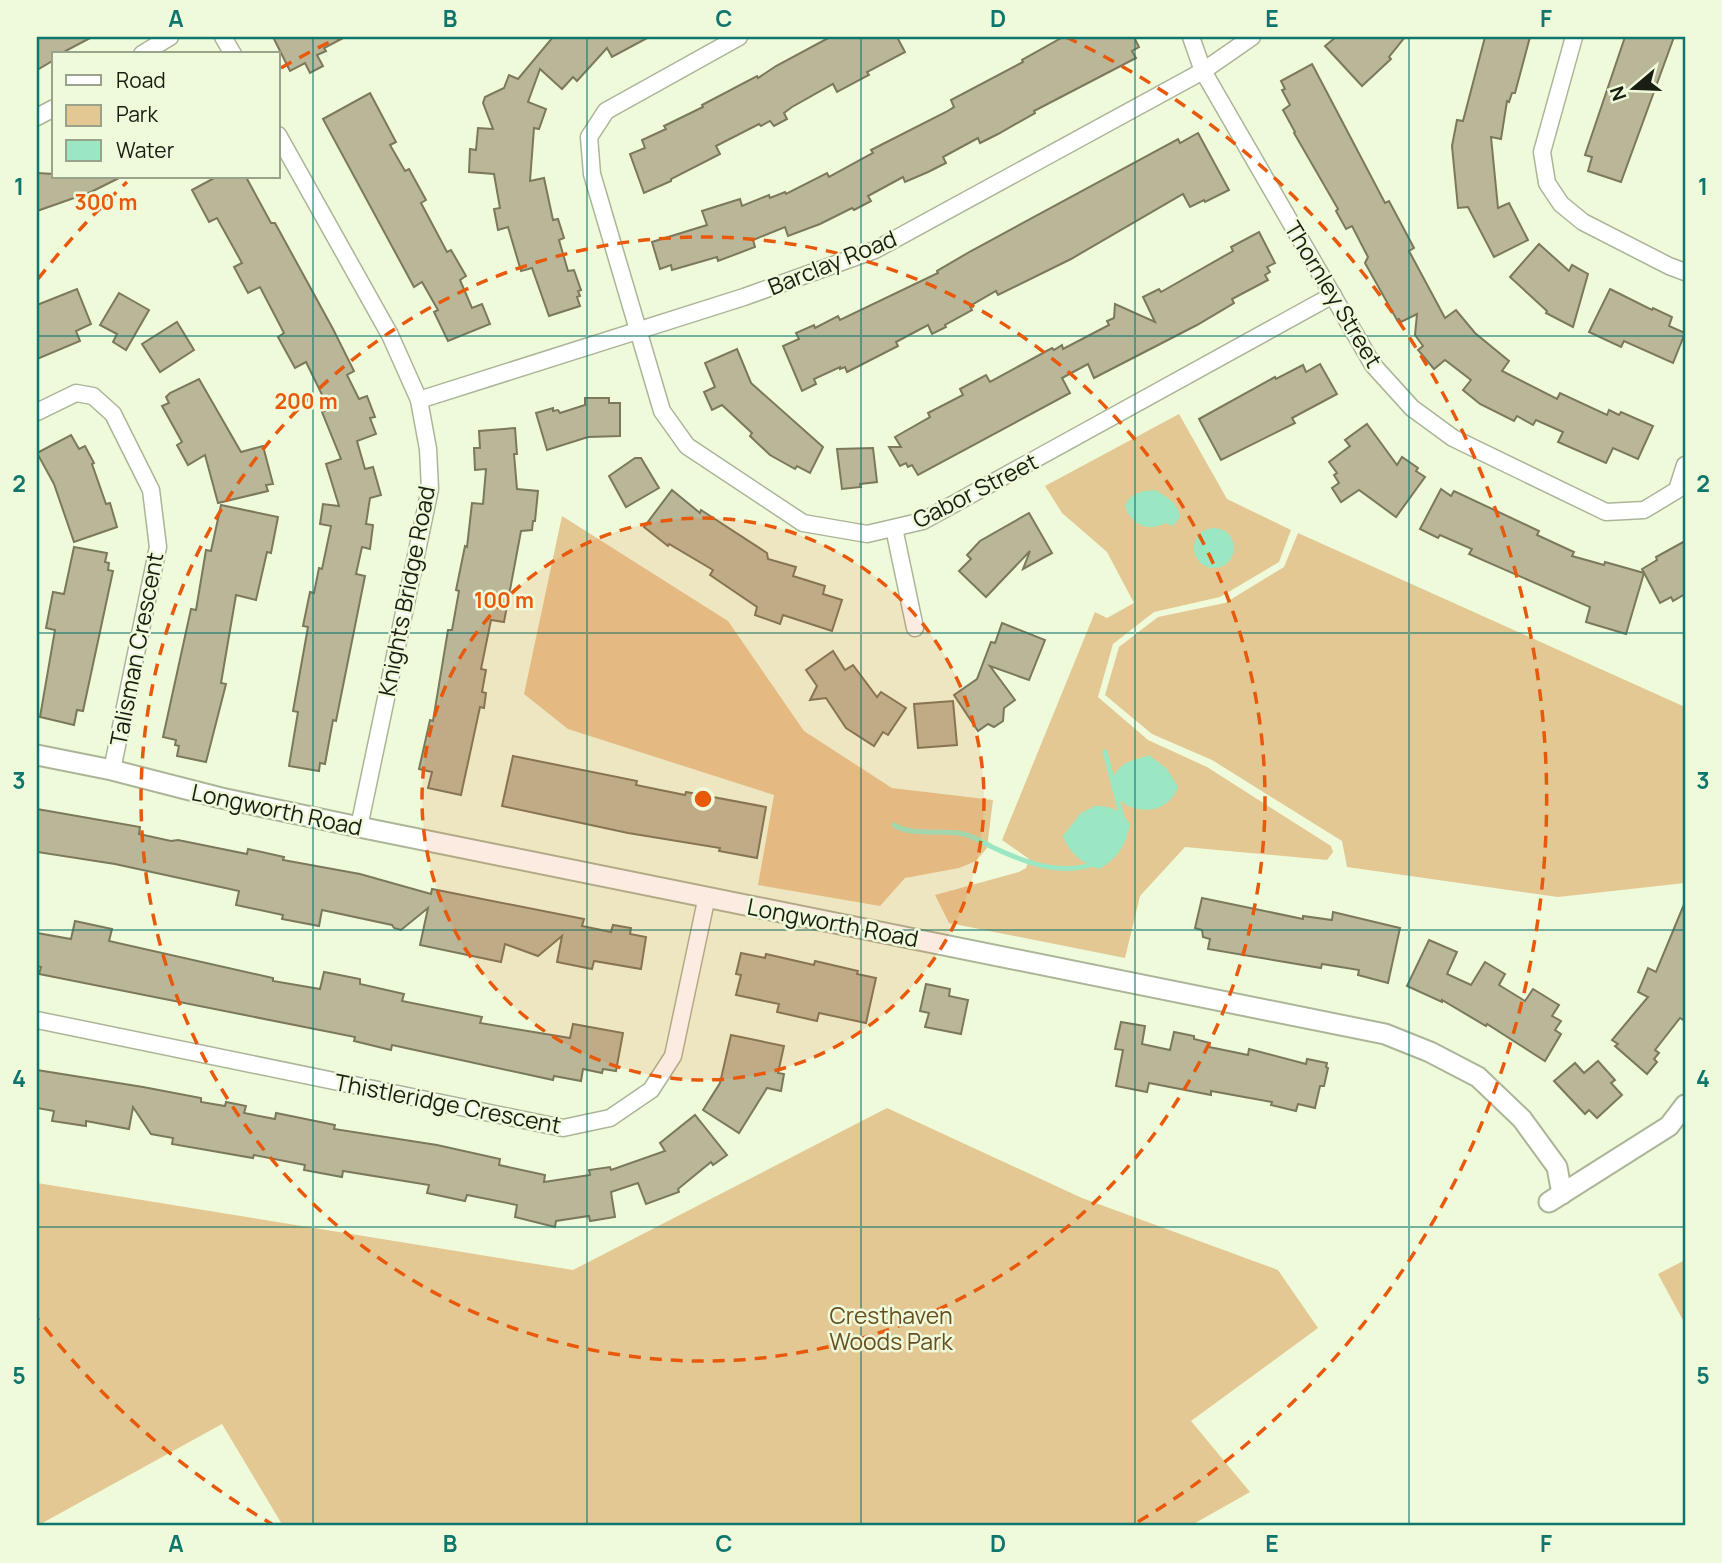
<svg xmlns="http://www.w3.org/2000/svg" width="1722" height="1563" font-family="Manrope,sans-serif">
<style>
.green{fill:#e4c893}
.water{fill:#9be7c4}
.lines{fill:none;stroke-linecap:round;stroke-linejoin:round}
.stream{stroke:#9be7c4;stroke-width:5}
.building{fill:#bab798;stroke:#7b785b;stroke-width:2}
.minor-casing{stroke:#abb598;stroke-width:19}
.tertiary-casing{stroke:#abb598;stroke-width:23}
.minor{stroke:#fff;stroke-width:16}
.tertiary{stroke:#fff;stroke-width:19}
.grid{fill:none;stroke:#0f766e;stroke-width:2;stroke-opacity:0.55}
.ring{fill:none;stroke:#e8590c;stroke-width:3.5;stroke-dasharray:12 9}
.labels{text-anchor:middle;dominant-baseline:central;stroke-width:5;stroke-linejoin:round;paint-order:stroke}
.street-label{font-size:23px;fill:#191d12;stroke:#effadb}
.park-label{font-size:23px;fill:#674f1f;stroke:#effadb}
.centre{fill:#e8590c;stroke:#effadb;stroke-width:3.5}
.ring-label{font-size:21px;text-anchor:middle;font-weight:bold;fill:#e8590c;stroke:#effadb;stroke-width:5;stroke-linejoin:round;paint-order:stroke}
.neatline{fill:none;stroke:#0f766e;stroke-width:2.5}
.grid-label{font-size:23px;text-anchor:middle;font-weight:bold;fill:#0f766e}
</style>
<rect width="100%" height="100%" fill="#effadb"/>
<g class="green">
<path d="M1179 414 1227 499 1291 530 1279 562 1220 597 1154 612 1113 644 1098 697 1148 740 1207 767 1331 846 1333 852 1327 860 1185 847 1140 896 1125 958 949 923 935 895 1019 872 1026 868 1029 859 1002 840 1095 612 1107 618 1134 603 1107 552 1062 513 1045 486Z"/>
<path d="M562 516 728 621 804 731 892 788 993 800 987 848 976 861 959 868 905 878 880 906 758 885 774 795 568 729 524 694Z"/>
<path d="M1298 533 1685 707V883L1558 897 1347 867 1342 841 1212 760 1152 734 1105 695 1119 647 1158 617 1225 603 1284 567Z"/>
<path d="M887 1108 1082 1198 1278 1270 1318 1328 1191 1421 1250 1492 1190 1526H283L222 1424 37 1526V1183L573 1270Z"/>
<path d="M1685 1260V1324L1658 1274Z"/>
</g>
<g class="water">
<path d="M1155 490C1167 497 1177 502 1180 517L1173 526 1165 523C1147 533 1131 524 1125 506 1131 492 1142 491 1155 490Z"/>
<circle cx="1214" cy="548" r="20"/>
<path d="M1149 755 1167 769 1178 787C1160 835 1084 797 1123 765 1130 760 1141 758 1149 755Z"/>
<path d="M1095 806C1112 806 1120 810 1130 824 1126 845 1118 858 1099 869 1082 863 1069 853 1063 836L1081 813Z"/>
</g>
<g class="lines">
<g class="stream">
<path d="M1105 752 1122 817"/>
<path d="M894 825C914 837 940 829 963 834 974 836 983 842 992 847 1024 862 1061 877 1096 863"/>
</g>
</g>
<g class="building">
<path d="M37 37H92L60 54H54V60L37 70Z"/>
<path d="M273 37H345L324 48 326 51 317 55 323 66 310 73 305 63 290 71Z"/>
<path d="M553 37H649L612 57 607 48 577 81 573 77 562 89 540 69 528 102 546 109 539 129 534 128 530 181 544 178 553 220 558 219 564 238 559 240 568 271 574 270 581 290 578 291 580 296 577 297 580 306 549 316 532 268 521 271 508 227 498 230 494 209 500 208 494 174 469 172 470 149 476 150 478 128 493 129 483 103 485 97 504 88 509 75 518 79Z"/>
<path d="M830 37H897L905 52 867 72 869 75 837 92 833 84 792 107 784 113 787 119 774 126 770 121 761 126 759 124 716 146 720 154 671 179V181L644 193 630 154 645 148 642 140 666 129 664 126 703 107 702 105 757 76 758 78 776 66Z"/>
<path d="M1063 37H1134L1139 47 1132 51 1136 58 1034 111 1035 113 998 134 980 143 978 138 943 157 946 163 928 172 905 182 903 177 868 196 871 201 854 210 852 208 820 224 788 236 785 227 753 240 755 247 718 261 717 257 672 270 671 265 660 269 652 242 707 225 702 211 740 199 742 206 769 195 770 198 785 192 786 194 827 173 829 177 873 153 871 150 946 112 954 107 951 100 1023 62 1022 60Z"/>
<path d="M1336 37H1405L1389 57 1391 59 1362 86 1325 46Z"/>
<path d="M1485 37H1530L1515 93H1512L1509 102 1507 101 1501 139 1491 137 1498 208 1509 203 1528 240 1494 257 1468 207 1458 208 1452 146 1457 120 1463 121Z"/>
<path d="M1625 37H1674L1621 182 1588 171 1592 157 1585 155Z"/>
<path d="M1312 64 1385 203 1389 201 1414 248 1409 251 1445 318 1456 310 1475 333 1509 361 1502 371 1557 399 1560 393 1607 415 1609 410 1619 415 1621 412 1653 426 1638 459 1613 448 1606 463 1558 442 1563 432 1536 420 1533 425 1517 416 1514 421 1480 404 1463 390 1471 380 1445 360 1434 369 1418 350 1423 346 1415 335 1417 314 1401 322 1399 319 1397 320 1365 263 1368 257 1352 226 1346 229 1336 211 1338 209 1294 133 1295 132 1283 110 1290 105 1282 90 1285 89 1281 81Z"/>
<path d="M370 93 396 142 390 145 405 171 409 169 426 200 421 203 447 252 451 250 466 276 460 280 472 308 482 304 490 324 448 341 434 312 438 310 422 282 414 287 323 119Z"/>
<path d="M1198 133 1229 190 1205 202 1204 200 1190 207 1183 194 1071 259 998 295 996 291 970 306 972 310 945 325 946 327 932 334 928 325 896 342 898 346 847 372 845 367 840 369V367L814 379 816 384 802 391 783 346 799 339 796 333 814 325 815 328 838 316 840 320 938 273 937 271 971 251 1178 139 1180 143Z"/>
<path d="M37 173 54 174V177H121L91 192 37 211Z"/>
<path d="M216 177H246L271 223H275L333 329 354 371 347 375 359 399 367 396 375 417 370 418 376 434 357 441 365 469 373 467 381 495 370 498 366 524 373 525 370 549 362 547 356 574 365 576 336 721 333 720 325 764 320 763 319 771 289 766 298 712 293 711 308 627 303 626 310 592 314 593 319 568 322 569 331 526 320 524 323 504 339 506 326 464 341 459 322 412 329 409 306 362 295 368 278 337 284 333 260 287 248 293 234 267 242 263 217 218 209 222 192 190Z"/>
<path d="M1259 232 1275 263 1267 267 1270 272 1265 275 1268 280 1232 299 1234 303 1197 325 1094 378 1088 364 1062 378 1070 393 918 475 912 465 908 467 906 463 900 466 889 447H901L895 437 930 417 928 413 963 395 960 389 986 375 990 382 1052 348 1054 350 1062 345 1063 349 1109 325 1107 321 1114 318 1115 304 1155 322 1143 297 1159 289 1161 292 1233 251 1231 247Z"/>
<path d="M1539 244 1569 271 1572 265 1588 274 1573 327 1546 313 1547 311 1510 277Z"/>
<path d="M77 289 91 324 76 331 80 341 37 359V305Z"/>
<path d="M1610 289 1652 310 1653 308 1672 317 1669 326 1685 333 1673 363 1624 341 1621 347 1589 332Z"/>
<path d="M119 293 149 310 126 350 113 342 117 334 100 325Z"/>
<path d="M177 322 194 350 160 372 142 344Z"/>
<path d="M737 349 751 383 823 447 810 473 797 466 795 469 770 455 750 436 752 433 722 405 712 410 704 392 715 387 705 363Z"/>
<path d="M1320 364 1337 394 1292 418 1295 423 1221 460 1199 419 1275 377 1276 379 1303 365 1306 372Z"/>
<path d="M199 379 241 452 263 446 273 484 266 485 268 491 218 503 205 455 188 465 177 445 182 442 162 406 169 403 166 397 170 393Z"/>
<path d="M585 398H609V403H620V436L588 437 547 450 536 413 553 408V411L558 410 560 413 585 405Z"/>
<path d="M1367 424 1397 465 1402 457 1418 468 1416 471 1425 477 1396 517 1359 490 1341 502 1332 488 1339 483 1334 475 1337 473 1329 462 1350 446 1345 440Z"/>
<path d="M515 428 517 454H514L517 489 538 491 535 521H533L532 530 521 531 504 622 491 620 481 669 486 670 482 692 486 693 484 708 480 707 461 795 428 788 432 772 419 769 430 720 433 721 448 630H452L459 591 456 590 465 546 467 547 472 503 483 504 486 469 475 470 474 448H480L479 431Z"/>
<path d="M71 435 79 449 85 446 94 463 92 464 106 504 110 503 117 527 74 542 54 484 37 453Z"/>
<path d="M873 448 877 482 860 484 861 487 842 489 837 449Z"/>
<path d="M635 458H641L659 488 626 507 609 476Z"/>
<path d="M1441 489 1451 496 1454 491 1539 531 1537 535 1574 552 1572 556 1604 565 1605 562 1644 573 1626 634 1586 622 1590 607 1469 554 1472 549 1440 535 1438 538 1420 529Z"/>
<path d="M672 490 700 513 701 510 767 553 768 559 796 567 793 576 825 586 823 594 842 600 832 631 783 615 780 624 755 615 757 607 710 575 713 570 669 544 668 546 644 527Z"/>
<path d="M221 505 278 517 271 553 267 552 256 600 236 595 221 683 226 684 206 762 177 756 179 746 175 745 176 740 163 737 191 609 196 610 206 550 211 551Z"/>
<path d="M1029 513 1052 553 1023 569 1030 551 986 597 959 571 971 559 967 555 980 541Z"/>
<path d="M1685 541V594L1673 601 1671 597 1660 603 1642 569 1657 560 1656 557Z"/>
<path d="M74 547 107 553 105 562 109 563 108 570 113 571 83 711 77 710 74 725 40 717 55 630 46 628 53 592 64 594Z"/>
<path d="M1002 623 1045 640 1029 680 990 666 1015 700 1004 708 1003 721 994 727 988 724 978 731 954 695 977 679 991 642 995 643Z"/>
<path d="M833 651 845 670 853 665 877 697 881 692 906 708 888 735 883 732 874 746 846 728 826 698 810 700 817 686 806 670Z"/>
<path d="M953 701 957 745 918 748 914 704Z"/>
<path d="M513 756 637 781 636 785 685 795 686 792 766 807 757 858 719 851 720 848 628 833 502 806Z"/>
<path d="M37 809 140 827 139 834 171 841 178 840 247 854 248 849 284 857 283 860 360 874 431 894 432 889 584 919 582 926 611 932 613 925 631 928 630 934 646 937 641 969 594 961 592 969 557 962 562 936 538 956 505 944 501 962 420 945 428 908 401 930 394 928 392 925 322 910 319 926 282 919 283 915 236 905 239 891 115 864 37 852Z"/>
<path d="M1202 898 1303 919V916L1332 920 1333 912 1400 928 1388 983 1358 975 1359 970 1322 964 1321 968 1208 949 1210 939 1203 937 1202 930 1195 928Z"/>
<path d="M1685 902V1021L1680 1018 1655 1050 1659 1053 1654 1059 1657 1062 1647 1074 1615 1046 1618 1044 1612 1040 1648 997 1638 992 1648 968 1656 972Z"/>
<path d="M75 921 112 929 109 941 273 978V981L320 989 324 972 360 979V984L404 994 402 1001 482 1017 480 1023 570 1038 573 1024 623 1033 616 1071 603 1069 602 1073 583 1069 581 1081 554 1076 553 1080 392 1045 391 1050 354 1041 355 1037 39 974 41 967 37 966V933L71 939Z"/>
<path d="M1429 940 1457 952 1447 974 1471 985 1485 962 1505 974 1499 985 1525 1001 1533 989 1559 1005 1552 1016 1561 1021 1555 1030 1561 1034 1545 1061 1487 1024 1486 1026 1442 1000V1002L1407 986Z"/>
<path d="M741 953 765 958 766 954 814 965 815 961 858 971 857 974 876 978 866 1023 819 1013 817 1021 777 1012 779 1004 736 995 741 975 736 974Z"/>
<path d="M926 984 950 989 949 996 968 1000 961 1034 925 1027 929 1013 920 1011Z"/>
<path d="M1121 1022 1145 1026 1142 1044 1170 1050 1174 1032 1194 1036V1039L1210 1043 1209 1047 1219 1049 1248 1055 1249 1049 1306 1064 1307 1059 1327 1063 1326 1067 1328 1068 1324 1086H1320L1315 1108 1298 1104 1296 1111 1271 1105 1272 1102 1211 1091V1095L1149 1083 1147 1092 1116 1086 1123 1050 1115 1049Z"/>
<path d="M731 1035 784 1046 778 1073 784 1074 781 1091 767 1088 739 1133 703 1110 720 1083Z"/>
<path d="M1598 1061 1615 1080 1611 1083 1622 1095 1597 1118 1589 1110 1585 1114 1554 1081 1575 1063 1584 1073Z"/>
<path d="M37 1070 143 1087 201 1098V1102L225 1106 226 1102 246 1106 244 1113 275 1119 276 1113 335 1125 334 1129 437 1145 500 1159 499 1165 545 1175 544 1182 590 1175 589 1170 610 1167 611 1170 665 1151 660 1143 695 1115 727 1155 713 1165 711 1162 678 1189 679 1192 646 1204 638 1183 611 1192 615 1217 590 1221 589 1216 556 1221 555 1227 515 1217 517 1205 467 1195 465 1201 427 1193 429 1185 343 1171 342 1177 304 1170 305 1165 254 1155 253 1158 172 1144 173 1138 151 1134 133 1107 129 1129 86 1121V1126L52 1121 54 1111 37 1108Z"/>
</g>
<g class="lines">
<g class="minor-casing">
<g id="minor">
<path d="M223 37 233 54"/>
<path d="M739 37 606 111 589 137 592 174 662 411 687 446 803 523 867 534 923 521 1333 295"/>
<path d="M1191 37 1203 71 1373 365 1412 408 1453 438 1606 512 1644 510 1677 490 1685 465"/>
<path d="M1574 37 1542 152 1547 183 1561 204 1583 222 1669 266 1685 272"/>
<path d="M142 54 170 37"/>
<path d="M37 117 54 108"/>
<path d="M278 135 390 335 419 400 428 449 430 489 359 827"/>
<path d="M419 400 744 297 875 250 1203 71 1252 37"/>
<path d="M37 412 76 393 93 396 113 414 151 490 158 547 112 770"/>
<path d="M894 528 915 628"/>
<path d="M37 1020 563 1128 610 1118 651 1090 673 1056 707 896"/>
</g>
</g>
<g class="tertiary-casing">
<g id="tertiary">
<path d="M37 755 112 770 221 798 359 827 1385 1034 1430 1052 1478 1077 1522 1119 1557 1167 1562 1194"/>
<path d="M1549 1202 1669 1126 1685 1105"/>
</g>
</g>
<use href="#minor" class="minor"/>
<use href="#tertiary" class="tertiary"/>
</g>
<path class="grid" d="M313 37V1526M587 37V1526M861 37V1526M1135 37V1526M1409 37V1526M37 336H1685M37 633H1685M37 930H1685M37 1227H1685"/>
<circle cx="703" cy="799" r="281" fill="#e8590c" fill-opacity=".12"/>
<g class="ring">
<circle cx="703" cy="799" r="281"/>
<circle cx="703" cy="799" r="562"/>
<path d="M275 1526A844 844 0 0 1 38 1319M38 279A844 844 0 0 1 127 182M281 68A844 844 0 0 1 340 37M1066 37A844 844 0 0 1 1131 1526"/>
</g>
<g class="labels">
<g class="street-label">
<text transform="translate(832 262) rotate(-22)">Barclay Road</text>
<text transform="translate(1334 294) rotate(59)">Thornley Street</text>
<text transform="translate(975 490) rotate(-27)">Gabor Street</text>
<text transform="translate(406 591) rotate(-79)">Knights Bridge Road</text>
<text transform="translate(136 649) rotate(-79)">Talisman Crescent</text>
<text transform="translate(277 809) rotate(12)">Longworth Road</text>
<text transform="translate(833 922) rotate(11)">Longworth Road</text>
<text transform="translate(448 1103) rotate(11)">Thistleridge Crescent</text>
</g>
<g class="park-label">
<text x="891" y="1315">Cresthaven<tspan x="891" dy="26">Woods Park</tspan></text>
</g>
</g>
<circle cx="703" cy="799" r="10" class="centre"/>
<g class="ring-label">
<text x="106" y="210">300 m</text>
<text x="306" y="409">200 m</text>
<text x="504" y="608">100 m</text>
</g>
<rect width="1722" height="1563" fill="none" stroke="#effadb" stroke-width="77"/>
<rect x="52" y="52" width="228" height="126" fill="#effadb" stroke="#99a28b" stroke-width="2"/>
<rect x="66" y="75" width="35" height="10" fill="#ffffff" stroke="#99a28b" stroke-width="2"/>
<text x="116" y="88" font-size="21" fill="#191d12">Road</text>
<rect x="66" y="105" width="35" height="21" fill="#e4c893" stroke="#99a28b" stroke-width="2"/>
<text x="116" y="122" font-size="21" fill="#191d12">Park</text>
<rect x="66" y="140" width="35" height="21" fill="#9be7c4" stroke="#99a28b" stroke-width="2"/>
<text x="116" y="158" font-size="21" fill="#191d12">Water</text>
<g transform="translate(1634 88) rotate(251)" stroke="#effadb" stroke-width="5" paint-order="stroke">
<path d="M0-5L12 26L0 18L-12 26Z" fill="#191d12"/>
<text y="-10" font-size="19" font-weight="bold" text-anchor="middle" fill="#191d12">N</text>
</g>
<rect x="38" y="38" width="1646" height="1486" class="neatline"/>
<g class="grid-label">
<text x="176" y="27">A</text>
<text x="450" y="27">B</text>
<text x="724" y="27">C</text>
<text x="998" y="27">D</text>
<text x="1272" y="27">E</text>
<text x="1546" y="27">F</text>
<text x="19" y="195">1</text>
<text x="1703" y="195">1</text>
<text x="19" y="492">2</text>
<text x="1703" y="492">2</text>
<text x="19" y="789">3</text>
<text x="1703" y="789">3</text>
<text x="19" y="1087">4</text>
<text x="1703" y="1087">4</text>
<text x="19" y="1384">5</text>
<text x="1703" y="1384">5</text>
<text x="176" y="1552">A</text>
<text x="450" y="1552">B</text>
<text x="724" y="1552">C</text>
<text x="998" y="1552">D</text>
<text x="1272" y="1552">E</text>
<text x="1546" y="1552">F</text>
</g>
</svg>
